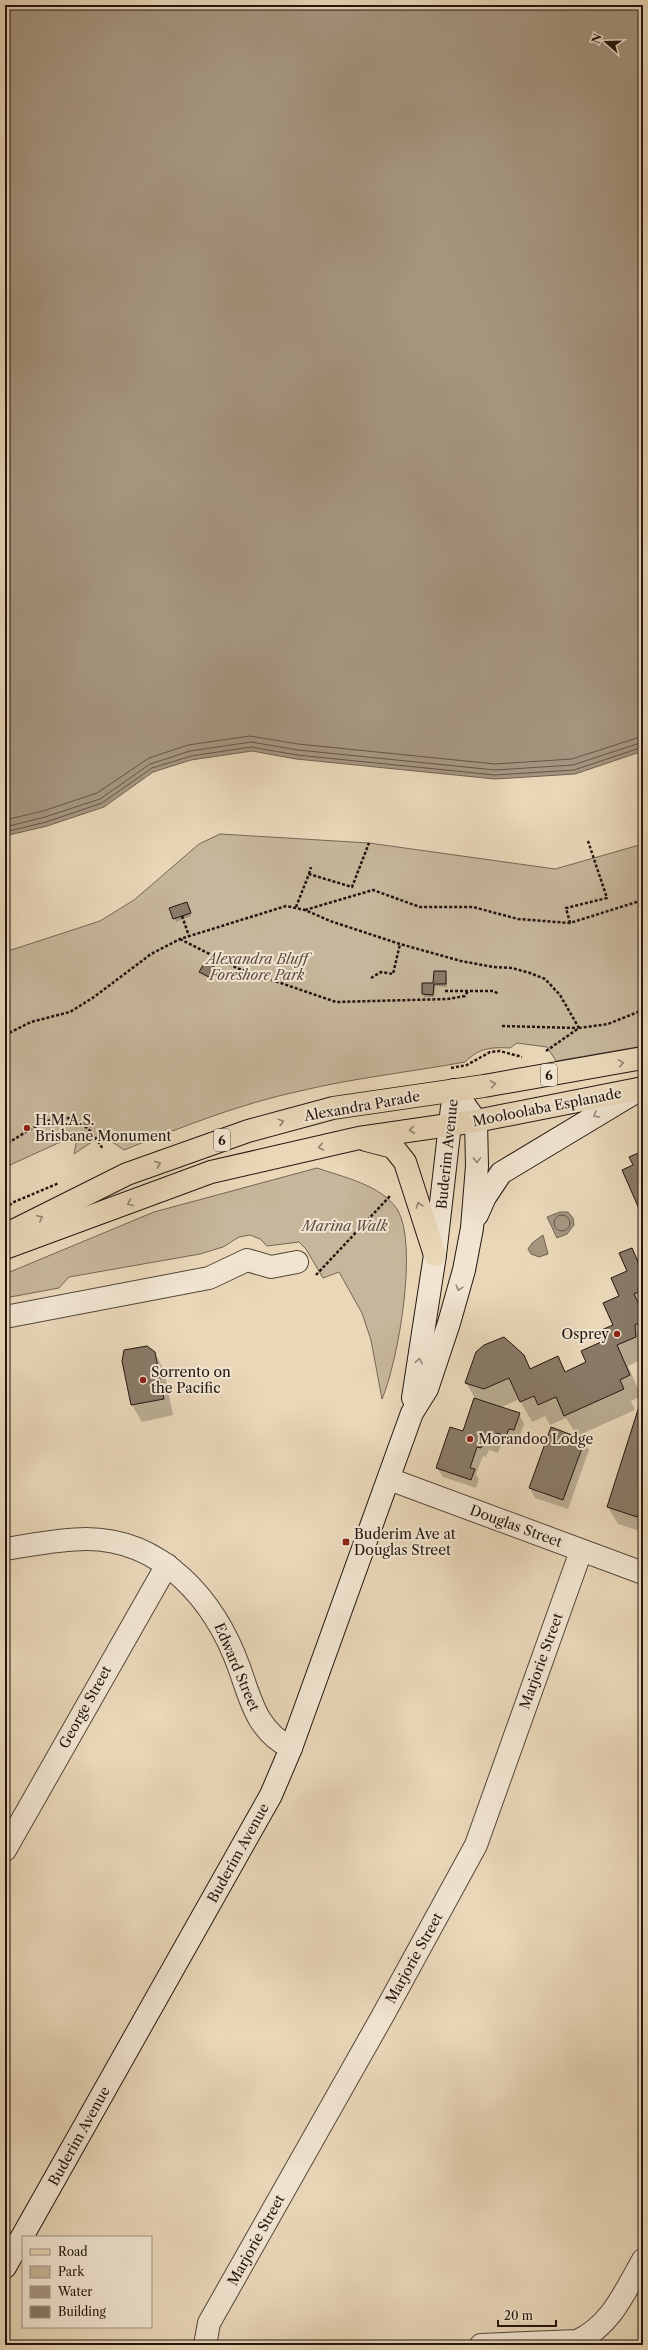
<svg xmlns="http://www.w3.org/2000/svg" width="648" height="2350" font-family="'Libre Caslon Text',serif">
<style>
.green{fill:#c7b69b;stroke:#746656}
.water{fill:#a5957f;stroke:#716253}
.shadow{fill:#0003}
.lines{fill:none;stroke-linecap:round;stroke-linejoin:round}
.shore{stroke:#645548;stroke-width:1}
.building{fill:#897a67;stroke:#221510}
.minor-casing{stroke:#54463a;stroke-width:24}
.secondary-casing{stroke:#221510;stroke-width:24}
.primary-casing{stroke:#221510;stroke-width:24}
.path{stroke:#221510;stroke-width:2.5;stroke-dasharray:3 2;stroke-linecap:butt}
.minor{stroke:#f1e5d1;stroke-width:22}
.secondary{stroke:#f1e5d1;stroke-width:22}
.primary{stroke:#e9d7b8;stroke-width:22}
.oneway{stroke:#8f806c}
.oneway2{stroke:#94877a}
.poi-dot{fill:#8f2418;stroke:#f1e5d1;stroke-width:1.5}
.labels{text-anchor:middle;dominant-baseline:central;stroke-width:4;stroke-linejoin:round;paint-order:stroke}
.shield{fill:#f1e5d1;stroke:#60534a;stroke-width:1}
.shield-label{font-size:13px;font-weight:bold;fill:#221510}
.park-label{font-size:14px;font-style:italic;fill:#5c4d41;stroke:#f1e5d1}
.street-label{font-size:14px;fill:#221510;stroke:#f1e5d1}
.poi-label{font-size:14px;fill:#221510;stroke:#f1e5d1;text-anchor:start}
</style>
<rect width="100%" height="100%" fill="#e9d7b8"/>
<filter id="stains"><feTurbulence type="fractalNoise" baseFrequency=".005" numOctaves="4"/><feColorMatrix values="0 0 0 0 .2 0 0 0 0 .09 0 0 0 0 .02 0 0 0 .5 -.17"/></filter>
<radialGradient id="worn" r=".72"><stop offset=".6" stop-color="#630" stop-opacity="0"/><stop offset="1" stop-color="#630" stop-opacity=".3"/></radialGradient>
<g class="green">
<path d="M220 834 369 843 555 869 643 844V1046L556 1061 547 1047 517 1043 510 1048C491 1047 479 1048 465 1062 410 1072 354 1078 300 1091 239 1104 182 1127 124 1150L102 1135 74 1154 78 1134 10 1165 5 1185V952L100 921 134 900 199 844Z"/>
<path d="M317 1168C343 1177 381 1185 397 1209 419 1243 398 1362 382 1399L371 1340 362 1313 339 1272 323 1278 306 1249 299 1242 267 1246 260 1239 250 1235 239 1237 223 1247 200 1254 69 1277 59 1288 5 1298V1274L154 1212Z"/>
</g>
<g class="water">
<path d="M5 5H643V751L575 774 495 779 296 759 252 751 191 760 153 772 104 807 47 826 5 836Z"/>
<path d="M560 1212H568L573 1218 574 1225 567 1234 557 1238 547 1217Z"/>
<path d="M543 1235 548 1254 539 1257 531 1254 528 1249 532 1243Z"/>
</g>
<g class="shadow">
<path d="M188 906 191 916 176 922 170 908Z"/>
<path d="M218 969 219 972 214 982 200 972Z"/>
<path d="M435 972H446L447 987 435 986 434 997H424L423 984H434Z"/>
<path d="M631 1249 643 1269V1359L628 1366 641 1396 631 1401 635 1410 577 1436 566 1418 550 1425 545 1416 532 1422 519 1399 500 1408 519 1414 524 1424 519 1439 514 1437 511 1445 502 1441 498 1453 489 1450 486 1457 483 1456 476 1474 479 1479 476 1488 443 1477 437 1468 464 1432 475 1398 466 1383 523 1355 531 1369 557 1357 566 1373 588 1363 614 1325 629 1271Z"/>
<path d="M155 1353 164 1370 173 1415 142 1422 132 1405 123 1361Z"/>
<path d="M643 1397V1532L618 1524 608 1507Z"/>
<path d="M584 1440 589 1450 568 1509 535 1498 530 1488Z"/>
</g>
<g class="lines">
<g class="shore">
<path d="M5 820 43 811 97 793 149 758 188 745 250 736 298 744 495 764 572 759 643 736"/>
<path d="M5 827 45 817 100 799 150 764 190 751 251 742 298 750 495 770 573 765 643 742"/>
<path d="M5 832 46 822 102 803 152 768 191 756 251 747 297 755 495 775 574 770 643 747"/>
<circle cx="562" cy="1223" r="8"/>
</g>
</g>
<g class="building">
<path d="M187 902 191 913 173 919 169 908Z"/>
<path d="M205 962 218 969 213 979 199 972Z"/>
<path d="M434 971H446V984H434L433 995 422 994V983H433Z"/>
<path d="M643 1151V1210L640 1211 622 1170 633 1165 629 1157Z"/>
<path d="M632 1248 643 1273V1290L634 1294 643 1313V1321L635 1325 636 1337 617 1345 630 1375 620 1380 624 1389 564 1416 556 1397 538 1405 534 1396 520 1402 509 1378 484 1389 465 1383 476 1352 484 1345 504 1337 524 1355 530 1369 558 1356 565 1372 586 1362 581 1351 601 1342 597 1332 613 1325 603 1303 619 1296 611 1278 627 1271 619 1253Z"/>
<path d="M147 1346 155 1352 164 1399 131 1405 122 1361 124 1350Z"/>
<path d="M643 1394V1504L637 1517 607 1507Z"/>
<path d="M474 1398 520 1413 514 1430 509 1429 506 1436 497 1433 493 1445 484 1441 481 1448 477 1447 470 1468 475 1469 471 1480 436 1468 450 1427 463 1431Z"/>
<path d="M551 1427 585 1440 563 1500 529 1488Z"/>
</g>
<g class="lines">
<g class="minor-casing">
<g id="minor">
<path d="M5 1317 209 1278 247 1260 271 1267 297 1262"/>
<path d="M389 1479 643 1573"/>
<path d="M5 1549C32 1545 59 1539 86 1539 163 1539 215 1601 239 1667 251 1701 257 1731 291 1748"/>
<path d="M5 1850 167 1565"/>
<path d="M205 2345 209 2323 382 2017 476 1845 581 1551"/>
<path d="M481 2345 577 2341C611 2326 625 2291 643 2260"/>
</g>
</g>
<g class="secondary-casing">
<g id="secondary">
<path d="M477 1215 485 1197 501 1173 639 1090"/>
<path d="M413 1398 435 1255 452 1107"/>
<path d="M5 2267 271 1795 291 1748 412 1413 427 1389 449 1323 464 1270 472 1228 477 1166 476 1121 454 1090"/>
</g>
</g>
<g class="primary-casing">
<g id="primary">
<path d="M366 1140 393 1147 405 1162 435 1255"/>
<path d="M5 1235 127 1174 248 1131 333 1108 484 1086 643 1058"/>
<path d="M5 1248 211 1172 359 1138 476 1121 643 1088"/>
</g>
</g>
<g class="path">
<path d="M309 874 311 867"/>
<path d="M296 907 309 874 352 887 369 843"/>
<path d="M305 910 373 890 420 907H473L518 919 570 923 643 900"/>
<path d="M182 916 189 936"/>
<path d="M570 923 566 908 607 898 588 841"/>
<path d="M180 939 237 968 336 1002 448 999 465 996 468 991"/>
<path d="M371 978 381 972 393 974 400 944"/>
<path d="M445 991H493L499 994"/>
<path d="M502 1026 578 1028"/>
<path d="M5 1035 31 1022 70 1012 94 997 151 954 180 939 286 906 305 910 330 921 400 944 461 961 493 967 512 968 530 973 545 979 560 995 579 1028"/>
<path d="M546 1051 579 1028 608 1024 643 1010"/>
<path d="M451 1068 467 1065 490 1052 500 1051 522 1057"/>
<path d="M5 1147 8 1143C32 1129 63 1103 88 1129 94 1134 98 1142 103 1149"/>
<path d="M5 1208 14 1202 59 1183"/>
<path d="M316 1275 391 1195"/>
</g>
<use href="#minor" class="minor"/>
<use href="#secondary" class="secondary"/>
<use href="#primary" class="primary"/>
</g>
<defs><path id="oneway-chevron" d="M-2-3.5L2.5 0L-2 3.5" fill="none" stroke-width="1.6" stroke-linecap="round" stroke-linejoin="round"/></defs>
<g class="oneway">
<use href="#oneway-chevron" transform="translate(621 1063) rotate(-9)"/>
<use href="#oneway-chevron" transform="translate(493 1084) rotate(-10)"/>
<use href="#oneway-chevron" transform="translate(281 1122) rotate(-15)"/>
<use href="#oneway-chevron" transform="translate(412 1130) rotate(172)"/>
<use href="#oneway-chevron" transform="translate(321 1147) rotate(167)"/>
<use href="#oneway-chevron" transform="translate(158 1164) rotate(-20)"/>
<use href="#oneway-chevron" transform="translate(130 1203) rotate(159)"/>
<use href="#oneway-chevron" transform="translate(419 1205) rotate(-108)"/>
<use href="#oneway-chevron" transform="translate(40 1218) rotate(-26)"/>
</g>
<g class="oneway2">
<use href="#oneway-chevron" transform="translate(596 1115) rotate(149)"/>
<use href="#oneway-chevron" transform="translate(477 1160) rotate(88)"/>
<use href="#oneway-chevron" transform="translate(459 1288) rotate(106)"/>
<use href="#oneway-chevron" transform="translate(419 1361) rotate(-79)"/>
</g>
<g class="poi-dot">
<circle cx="27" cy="1128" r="4"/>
<circle cx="617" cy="1334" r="4"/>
<circle cx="143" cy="1380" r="4"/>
<circle cx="470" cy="1439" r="4"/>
<rect x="342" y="1538" width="8" height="8" rx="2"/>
</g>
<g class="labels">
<g class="shield">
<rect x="541" y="1064" width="16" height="22" rx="3"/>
<rect x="214" y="1129" width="16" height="22" rx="3"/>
</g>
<g class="shield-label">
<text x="549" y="1075">6</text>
<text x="222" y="1140">6</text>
</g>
<g class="park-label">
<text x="257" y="959">Alexandra Bluff<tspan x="257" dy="16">Foreshore Park</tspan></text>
<text x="345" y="1226">Marina Walk</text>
</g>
<g class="street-label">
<text transform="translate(362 1106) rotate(-10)">Alexandra Parade</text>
<text transform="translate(547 1107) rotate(-11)">Mooloolaba Esplanade</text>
<text transform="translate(447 1154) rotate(-84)">Buderim Avenue</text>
<text transform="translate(516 1526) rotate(20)">Douglas Street</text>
<text transform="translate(541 1661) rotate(-70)">Marjorie Street</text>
<text transform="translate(237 1667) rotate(67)">Edward Street</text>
<text transform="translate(85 1707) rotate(-61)">George Street</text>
<text transform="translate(238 1853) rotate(-61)">Buderim Avenue</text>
<text transform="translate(414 1958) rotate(-61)">Marjorie Street</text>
<text transform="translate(79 2136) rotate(-61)">Buderim Avenue</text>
<text transform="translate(256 2240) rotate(-61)">Marjorie Street</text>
</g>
<g class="poi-label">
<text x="35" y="1120">H.M.A.S.<tspan x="35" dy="16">Brisbane Monument</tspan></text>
<text x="609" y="1334" text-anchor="end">Osprey</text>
<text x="151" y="1372">Sorrento on<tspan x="151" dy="16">the Pacific</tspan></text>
<text x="478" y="1439">Morandoo Lodge</text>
<text x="354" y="1534">Buderim Ave at<tspan x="354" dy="16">Douglas Street</tspan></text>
</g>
</g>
<rect width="648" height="2350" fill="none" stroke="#e9d7b8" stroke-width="20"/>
<rect x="6" y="6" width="636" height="2338" fill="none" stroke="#221510" stroke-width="2"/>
<rect x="10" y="10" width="628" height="2330" fill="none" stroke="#221510"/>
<rect x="22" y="2236" width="130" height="92" fill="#f1e5d1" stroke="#9e9284"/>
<rect x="30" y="2249" width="20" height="6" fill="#e9d7b8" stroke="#9e9284"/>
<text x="58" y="2256" font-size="12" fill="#221510">Road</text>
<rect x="30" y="2266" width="20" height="12" fill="#c7b69b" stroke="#9e9284"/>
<text x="58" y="2276" font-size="12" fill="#221510">Park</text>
<rect x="30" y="2286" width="20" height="12" fill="#a5957f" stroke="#9e9284"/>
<text x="58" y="2296" font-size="12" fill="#221510">Water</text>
<rect x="30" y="2306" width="20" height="12" fill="#897a67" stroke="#9e9284"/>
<text x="58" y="2316" font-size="12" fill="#221510">Building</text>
<g transform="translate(606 42) rotate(290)" stroke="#f1e5d1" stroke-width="3" paint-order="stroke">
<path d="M0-3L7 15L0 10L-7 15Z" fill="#221510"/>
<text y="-6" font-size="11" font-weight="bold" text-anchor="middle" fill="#221510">N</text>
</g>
<path d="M498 2320v6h58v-6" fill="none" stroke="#221510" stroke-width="2"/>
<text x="504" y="2320" font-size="12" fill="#221510" stroke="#f1e5d1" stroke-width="3" paint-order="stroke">20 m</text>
<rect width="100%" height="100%" filter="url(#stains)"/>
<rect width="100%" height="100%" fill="url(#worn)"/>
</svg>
